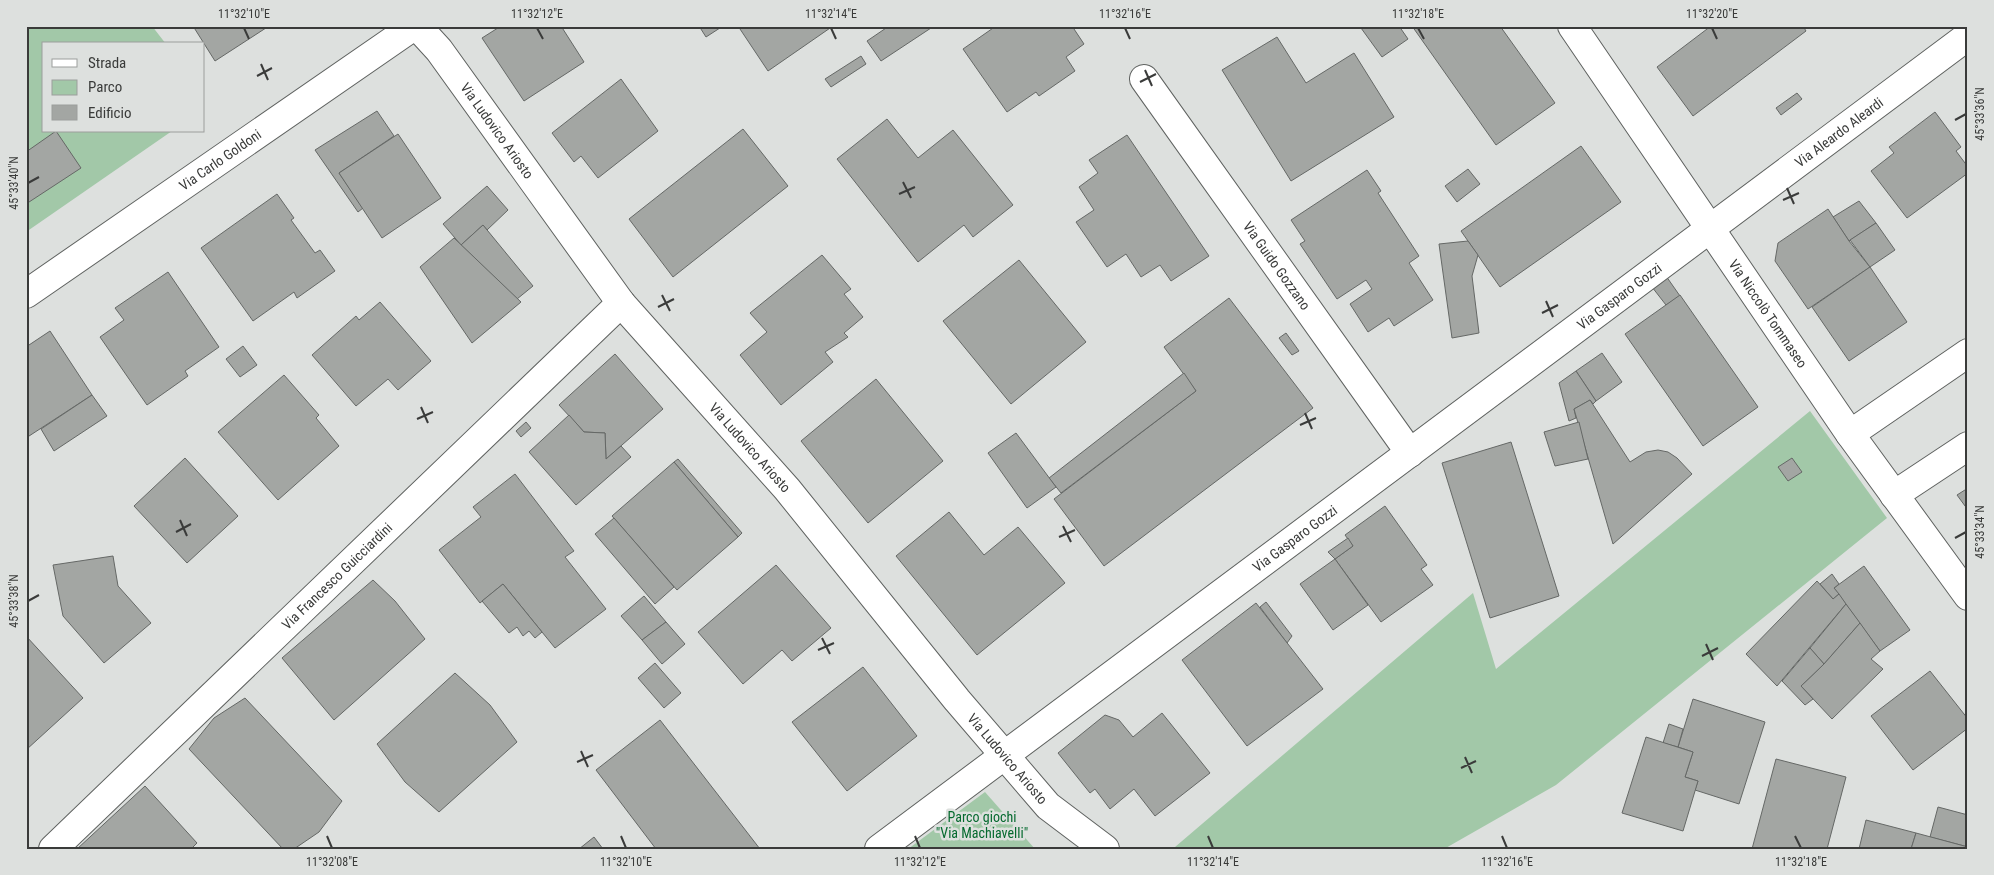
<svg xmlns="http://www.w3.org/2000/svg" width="1994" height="875" font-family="'Roboto Condensed',sans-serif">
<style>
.green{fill:#a2c8a8}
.building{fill:#a3a6a3;stroke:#656866}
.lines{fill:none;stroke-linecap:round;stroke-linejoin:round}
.minor-casing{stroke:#5f6260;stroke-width:30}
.minor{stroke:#fff;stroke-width:28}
.ticks{fill:none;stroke:#3a3b3a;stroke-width:2}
.labels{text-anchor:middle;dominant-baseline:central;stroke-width:5;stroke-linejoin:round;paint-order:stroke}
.street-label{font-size:14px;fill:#3a3b3a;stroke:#dde0de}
.park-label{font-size:14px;fill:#056a2f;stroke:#dde0de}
.neatline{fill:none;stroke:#3a3b3a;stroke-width:2}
.ticks-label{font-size:12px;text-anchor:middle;fill:#3a3b3a}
</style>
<rect width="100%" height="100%" fill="#dde0de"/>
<g class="green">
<path d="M26 26H152L166 44H44V131H172L26 232Z"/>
<path d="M1810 411 1887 518 1556 785 1444 849 1175 847 1473 593 1496 669Z"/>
<path d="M985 792 1035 849H908Z"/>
</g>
<g class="building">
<path d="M193 26H269L215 61Z"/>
<path d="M501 26H561L584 62 524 101 482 38Z"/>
<path d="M699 26H723L706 37Z"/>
<path d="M738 26H833L768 71Z"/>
<path d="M889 26H929L931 28 881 61 867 41Z"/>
<path d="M996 26H1072L1084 44 1066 57 1075 71 1039 96 1036 92 1007 112 963 49Z"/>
<path d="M1364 26H1399L1408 39 1382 57 1361 28Z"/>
<path d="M1412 26H1500L1555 103 1496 145Z"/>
<path d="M1711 26H1803L1806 31 1693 116 1657 67Z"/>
<path d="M1277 37 1306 83 1354 53 1394 117 1291 181 1222 70Z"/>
<path d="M861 56 866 64 831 87 825 79Z"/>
<path d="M621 79 658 131 598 178 581 156 574 162 552 133Z"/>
<path d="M1797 93 1802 99 1781 115 1776 108Z"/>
<path d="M377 111 394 136 339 173 363 208 358 212 315 150Z"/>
<path d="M1935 112 1961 147 1956 151 1968 167V173L1907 218 1871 171 1894 153 1889 147Z"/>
<path d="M887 119 918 158 953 130 1013 205 973 237 964 225 918 262 837 159Z"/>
<path d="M743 129 788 186 673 277 629 219Z"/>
<path d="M56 131 81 168 26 204V152Z"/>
<path d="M398 134 441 198 382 238 339 173Z"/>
<path d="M1127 135 1209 256 1171 281 1160 265 1141 277 1126 254 1107 267 1076 222 1094 210 1079 187 1098 173 1089 160Z"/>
<path d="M1581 146 1621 202 1500 287 1461 231Z"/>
<path d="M1468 169 1480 184 1457 202 1445 186Z"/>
<path d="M1367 170 1381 191 1378 193 1419 256 1409 263 1433 300 1394 326 1389 318 1368 332 1350 304 1372 289 1366 280 1337 299 1300 244 1305 241 1291 220Z"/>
<path d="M487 186 508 210 487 230 483 225 461 245 443 224Z"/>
<path d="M277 194 294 218 291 220 315 253 320 250 335 271 297 298 294 292 253 321 201 248Z"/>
<path d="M1859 201 1876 223 1849 241 1833 217Z"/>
<path d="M1828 209 1849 241 1870 267 1808 309 1775 261 1778 243Z"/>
<path d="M1876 223 1895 250 1870 267 1850 240Z"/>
<path d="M483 225 533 286 517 299 461 245Z"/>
<path d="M454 238 521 302 472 343 420 267Z"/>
<path d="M1468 241 1478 255 1472 276 1479 333 1452 338 1439 244Z"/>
<path d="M822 255 851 289 844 294 863 317 844 333 848 337 825 352 833 362 781 405 740 355 767 332 750 313Z"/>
<path d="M1019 260 1086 342 1011 404 943 321Z"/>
<path d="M1870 267 1907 322 1849 361 1812 307Z"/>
<path d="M168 272 219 347 185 371 188 376 147 405 100 337 124 320 115 308Z"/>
<path d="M1666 276 1680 296 1666 305 1652 287Z"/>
<path d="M1680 295 1758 407 1703 446 1625 334Z"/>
<path d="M1229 298 1313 408 1104 566 1054 499 1196 391 1164 347Z"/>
<path d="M380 302 431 361 398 390 388 379 356 406 312 355 356 316 359 320Z"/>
<path d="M50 331 92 395 26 438V347Z"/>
<path d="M1286 333 1299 351 1292 355 1279 338Z"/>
<path d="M243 346 257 365 240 377 226 359Z"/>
<path d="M1602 353 1622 382 1596 401 1576 371Z"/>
<path d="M615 354 663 409 606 459 605 433 584 432 559 405Z"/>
<path d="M1576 371 1596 401 1593 404 1590 400 1574 409 1576 418 1569 421 1559 383Z"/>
<path d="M1184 373 1196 391 1061 493 1049 478Z"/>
<path d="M284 375 319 415 316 418 339 446 278 500 218 432Z"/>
<path d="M876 379 943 461 868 523 801 441Z"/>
<path d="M92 395 107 416 54 451 41 429Z"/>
<path d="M1590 400 1630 462 1646 452 1658 450 1668 452 1677 458 1692 474 1613 544 1574 409Z"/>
<path d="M569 415 584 432 605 433 606 459 621 446 631 457 576 505 529 452Z"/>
<path d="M526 422 531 428 521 437 516 431Z"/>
<path d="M1579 422 1588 459 1555 466 1544 432Z"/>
<path d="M1016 433 1056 487 1027 508 988 453Z"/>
<path d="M1511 442 1559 596 1490 618 1442 463Z"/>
<path d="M185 458 238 516 187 563 134 506Z"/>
<path d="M1792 458 1802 472 1788 481 1778 467Z"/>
<path d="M678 459 742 533 738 537 674 462Z"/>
<path d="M674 462 738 537 677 590 612 516Z"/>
<path d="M515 474 574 551 565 557 606 609 555 648 503 584 480 603 439 550 481 517 473 507Z"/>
<path d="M1968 488V510L1957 495Z"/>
<path d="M1385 506 1427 565 1421 569 1433 585 1381 622 1335 559 1353 546 1345 535Z"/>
<path d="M949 512 984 555 1018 527 1065 583 977 655 896 556Z"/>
<path d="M614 518 674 587 655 604 595 534Z"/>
<path d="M1348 538 1353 546 1335 559 1328 552Z"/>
<path d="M113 556 118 586 151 623 104 663 63 616 53 565Z"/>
<path d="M1335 559 1368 605 1333 630 1300 584Z"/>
<path d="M776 565 831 628 792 661 782 650 743 684 698 632Z"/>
<path d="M1864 566 1910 630 1880 651 1834 588Z"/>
<path d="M1832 574 1839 584 1834 588 1839 594 1833 599 1820 584Z"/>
<path d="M373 580 395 601 425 639 334 720 282 658Z"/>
<path d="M1817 581 1833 599 1839 594 1846 604 1777 686 1746 654Z"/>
<path d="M503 584 542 632 535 638 529 631 523 636 517 627 509 633 482 601Z"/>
<path d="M644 596 666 622 642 640 621 616Z"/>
<path d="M1266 602 1292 636 1287 643 1260 607Z"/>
<path d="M1256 603 1323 689 1247 746 1182 660Z"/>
<path d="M1846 604 1860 623 1824 664 1810 648Z"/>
<path d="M666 622 685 644 662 664 642 640Z"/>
<path d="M1860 623 1880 651 1871 659 1883 669 1832 719 1801 686 1824 664Z"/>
<path d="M26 636 83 698 26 750Z"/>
<path d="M1810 648 1824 664 1801 686 1813 699 1805 705 1782 681Z"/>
<path d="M655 663 681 693 664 708 638 678Z"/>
<path d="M863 667 917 736 847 791 792 722Z"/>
<path d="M1930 671 1968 719V728L1913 770 1871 716Z"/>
<path d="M455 673 490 705 517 742 439 812 405 782 377 744Z"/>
<path d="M245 698 342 801 319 832 294 849H283L189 749 214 718Z"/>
<path d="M1693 699 1765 722 1739 804 1695 790 1698 781 1685 777 1693 752 1678 747Z"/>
<path d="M1162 713 1210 773 1155 816 1134 789 1110 809 1095 789 1090 793 1058 753 1105 715 1119 720 1133 737Z"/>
<path d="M660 720 760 849H656L596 770Z"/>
<path d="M1669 724 1683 729 1678 747 1663 743Z"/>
<path d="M1646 737 1693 752 1685 777 1698 781 1683 831 1622 813Z"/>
<path d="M1776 759 1846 777 1827 849H1752Z"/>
<path d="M145 786 197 843 191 849H77Z"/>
<path d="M1938 807 1968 815V847L1930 837Z"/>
<path d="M1866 820 1916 833 1911 849H1859Z"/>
<path d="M1916 833 1968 847V849H1911Z"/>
<path d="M594 837 603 849H579Z"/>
</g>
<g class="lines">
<g class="minor-casing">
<g id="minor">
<path id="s1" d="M417 26 439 50 621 303 787 489 957 700 1048 806 1105 849"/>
<path id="s2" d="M1572 26 1850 434 1968 596"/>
<path id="s3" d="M1144 79 1410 453"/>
<path id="s4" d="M26 294 414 26"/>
<path d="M1850 434 1968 353"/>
<path d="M1894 495 1968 446"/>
<path id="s5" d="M53 849 621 303"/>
<path id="s6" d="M879 849 1968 36"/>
</g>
</g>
<use href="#minor" class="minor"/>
</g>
<path class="ticks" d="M244 28 249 39M537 28 543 39M831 28 836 39M1125 28 1130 39M1418 28 1424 39M1712 28 1717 39M261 64 268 80M1145 70 1152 86M257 76 272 68M1140 82 1156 74M1955 120 1966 114M903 182 911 198M28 183 39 177M1787 188 1794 204M899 194 915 187M1783 200 1799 193M662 295 670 311M1546 301 1553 317M658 307 674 299M1542 313 1558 305M421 407 428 423M1305 413 1312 429M417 419 433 412M1300 425 1316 418M180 520 187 536M1063 526 1071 542M176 532 191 524M1059 537 1075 530M1955 538 1966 532M28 601 39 595M822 638 830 654M1706 644 1713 660M818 650 834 643M1702 656 1718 648M581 751 588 767M1465 757 1472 773M577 762 593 755M1461 768 1476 761M327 836 332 848M621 836 626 848M915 836 920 848M1208 836 1213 848M1502 836 1507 848M1795 836 1801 848"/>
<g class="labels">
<g class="street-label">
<text stroke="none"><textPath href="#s1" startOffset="132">Via Ludovico Ariosto</textPath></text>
<text stroke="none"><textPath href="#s6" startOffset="1198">Via Aleardo Aleardi</textPath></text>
<text stroke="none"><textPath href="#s4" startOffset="236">Via Carlo Goldoni</textPath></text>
<text stroke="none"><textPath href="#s3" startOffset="229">Via Guido Gozzano</textPath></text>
<text stroke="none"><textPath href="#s6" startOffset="924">Via Gasparo Gozzi</textPath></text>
<text stroke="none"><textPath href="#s2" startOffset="348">Via Niccolò Tommaseo</textPath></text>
<text stroke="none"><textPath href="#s1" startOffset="538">Via Ludovico Ariosto</textPath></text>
<text stroke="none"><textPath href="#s6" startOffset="519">Via Gasparo Gozzi</textPath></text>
<text stroke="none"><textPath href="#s5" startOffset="394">Via Francesco Guicciardini</textPath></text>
<text stroke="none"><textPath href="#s1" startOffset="942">Via Ludovico Ariosto</textPath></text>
</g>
<g class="park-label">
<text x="982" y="817">Parco giochi<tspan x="982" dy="16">"Via Machiavelli"</tspan></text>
</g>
</g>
<rect width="1994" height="875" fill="none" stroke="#dde0de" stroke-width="55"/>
<rect x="42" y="42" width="162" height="90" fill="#dde0de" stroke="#9c9e9c"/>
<rect x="52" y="59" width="25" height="8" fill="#ffffff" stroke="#9c9e9c"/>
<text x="88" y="68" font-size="15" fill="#3a3b3a">Strada</text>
<rect x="52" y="80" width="25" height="15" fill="#a2c8a8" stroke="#9c9e9c"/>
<text x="88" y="92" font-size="15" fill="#3a3b3a">Parco</text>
<rect x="52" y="105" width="25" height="15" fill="#a3a6a3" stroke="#9c9e9c"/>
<text x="88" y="118" font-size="15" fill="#3a3b3a">Edificio</text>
<rect x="28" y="28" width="1938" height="820" class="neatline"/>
<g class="ticks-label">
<text x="244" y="18">11°32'10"E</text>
<text x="537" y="18">11°32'12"E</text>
<text x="831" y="18">11°32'14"E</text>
<text x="1125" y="18">11°32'16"E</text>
<text x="1418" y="18">11°32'18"E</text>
<text x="1712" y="18">11°32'20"E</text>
<text transform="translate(1980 114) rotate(-90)" y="4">45°33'36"N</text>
<text transform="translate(14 183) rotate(-90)" y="4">45°33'40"N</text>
<text transform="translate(1980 532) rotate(-90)" y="4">45°33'34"N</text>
<text transform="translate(14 601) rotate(-90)" y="4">45°33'38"N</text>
<text x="332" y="866">11°32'08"E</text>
<text x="626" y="866">11°32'10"E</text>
<text x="920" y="866">11°32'12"E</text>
<text x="1213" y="866">11°32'14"E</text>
<text x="1507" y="866">11°32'16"E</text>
<text x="1801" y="866">11°32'18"E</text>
</g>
</svg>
